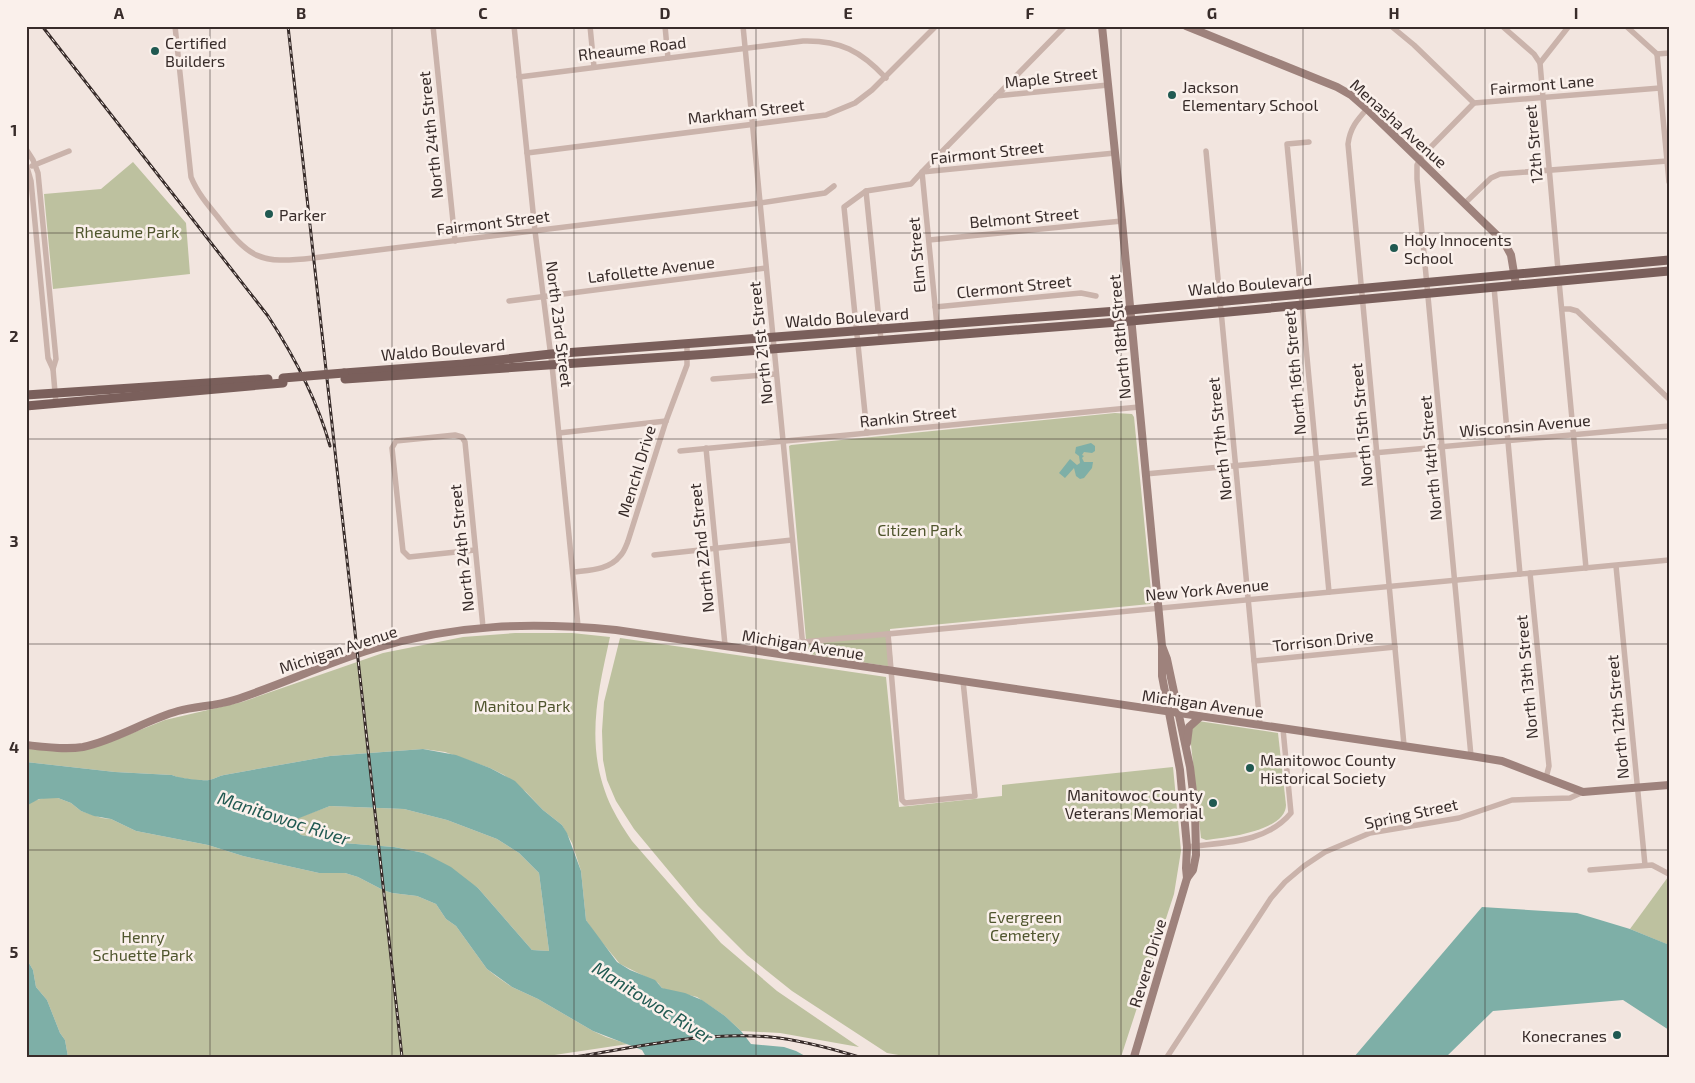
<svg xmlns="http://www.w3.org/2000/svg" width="1695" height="1083" font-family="'Exo 2',sans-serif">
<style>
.green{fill:#bdc19f}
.water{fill:#7eafa7;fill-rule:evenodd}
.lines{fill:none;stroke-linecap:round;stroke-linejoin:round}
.street{stroke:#cab3ab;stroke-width:5.5}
.secondary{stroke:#9e827c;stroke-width:8}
.primary{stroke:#7a5f5b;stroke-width:9}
.rail-casing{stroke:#382c2a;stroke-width:3}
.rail{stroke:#faf0eb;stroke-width:1;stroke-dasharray:4;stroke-linecap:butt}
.primary-bridge{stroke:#7a5f5b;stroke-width:9}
.grid{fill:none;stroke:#382c2a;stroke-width:1;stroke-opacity:0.55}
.poi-dot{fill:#205951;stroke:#faf0eb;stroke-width:2}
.labels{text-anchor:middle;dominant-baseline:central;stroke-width:5;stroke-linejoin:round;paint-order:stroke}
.poi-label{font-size:16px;fill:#382c2a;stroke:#faf0eb;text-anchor:start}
.street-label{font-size:16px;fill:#382c2a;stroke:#faf0eb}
.park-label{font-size:16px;fill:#50562e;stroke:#faf0eb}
.water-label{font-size:18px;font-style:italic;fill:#205951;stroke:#faf0eb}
.neatline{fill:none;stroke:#382c2a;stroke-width:2}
.grid-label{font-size:16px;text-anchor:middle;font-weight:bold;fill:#382c2a}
</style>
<rect width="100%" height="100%" fill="#f2e5df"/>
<g class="green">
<path d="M133 162 186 223 190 274 53 289 44 194 101 189Z"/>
<path d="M1115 413 1132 414 1134 417 1152 601 1150 604 890 629 893 667 809 654 807 651 789 446 791 445Z"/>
<path d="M515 633H572L610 637C597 696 584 750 612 808 618 820 625 831 632 841L721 943 777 991 859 1047 780 1033 741 1031 725 1016 697 997 664 989 662 988 658 983 620 964 596 935 586 920 581 871 572 843 562 825 543 810 526 792 504 775 490 768 445 752 423 749 330 756 224 775C219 776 214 779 209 780 199 781 180 779 172 775L115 772 26 762V749L77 751 110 742 165 720 242 702 383 653 463 637Z"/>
<path d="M620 638 886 677 899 807 1002 796V785L1173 767 1181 851 1174 894 1121 1057H910L887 1053 792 991 747 955 698 906 634 829 616 801 607 780 603 760 602 731 604 702Z"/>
<path d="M1198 721 1278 733 1286 805C1286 831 1225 838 1206 840L1201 838 1190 735 1191 730Z"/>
<path d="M47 797 58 798 71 803 81 811 102 818 111 819 136 831 208 845 243 856 319 873H345L358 877 383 890 392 893 417 896 436 904 446 919 456 926 487 969 496 976 512 987 538 999 593 1031 606 1037 628 1044 541 1057H68L65 1040 60 1033 47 1000 36 987 33 970 26 958V806L33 801Z"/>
<path d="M330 806 404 809 447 820 497 839 519 853 539 873 549 951 532 950 478 888 424 853 394 847 343 843 301 835 289 821Z"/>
<path d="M1668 877 1669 878V945L1630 929Z"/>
</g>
<g class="water">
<path d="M1091 443 1095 446V451L1092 453 1084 452 1082 455 1084 456 1082 458 1084 462H1093L1092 468 1084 478 1080 479 1076 476 1074 468 1065 478 1059 473 1070 459 1077 465 1080 463 1079 456 1075 453 1076 447Z"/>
<path d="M423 749 456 755 490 768 515 781 543 810 562 825 567 833 581 871 586 920 617 962 630 970 655 980 662 988 685 993 702 1000 725 1016 741 1031 751 1044 784 1047 796 1051 807 1057H646L642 1050 593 1031 538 999 512 987 487 969 456 926 446 919 436 904 417 896 392 893 383 890 358 877 345 873H319L243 856 208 845 136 831 111 819 94 816 81 811 71 803 58 798 39 799 26 806V762L115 772 172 775C178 778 202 781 209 780 214 779 219 776 224 775L330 756ZM330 806 404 809 447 820 497 839 519 853 539 873 549 951 532 950 478 888 451 867 424 853 394 847 343 843 301 835 289 822Z"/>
<path d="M1482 907 1577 913 1630 929 1667 944 1669 945V1030L1623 1000 1493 1011 1446 1057H1354Z"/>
<path d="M26 958 33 970 36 987 47 1000 60 1033 65 1040 68 1057H26Z"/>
</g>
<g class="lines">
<g class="street">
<path d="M175 26 191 177C197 192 207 204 217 216 250 259 259 264 313 258L760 203 825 193 834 186"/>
<path d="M433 26 455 241"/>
<path d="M514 26 535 231 552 365 578 626"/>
<path d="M590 26 594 67"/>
<path d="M665 26 668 58"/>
<path d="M743 26 804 658"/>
<path d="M1391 26 1414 45 1474 103"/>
<path d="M1502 26 1534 54 1540 63"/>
<path d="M1626 26 1657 54"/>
<path d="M1657 54 1669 182"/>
<path d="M1657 54 1669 53"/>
<path d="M519 77 803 41C840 40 861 51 886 78"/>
<path d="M996 96 1108 85"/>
<path d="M1367 109C1357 120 1350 128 1348 144L1404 745"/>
<path d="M1309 142 1287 144 1329 592"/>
<path d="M26 149 33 160 38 173 56 359 53 369"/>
<path d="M1206 151 1260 725"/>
<path d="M527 153 826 115 855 103 872 90 936 26"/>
<path d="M26 164 31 181 48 358 53 369 56 404"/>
<path d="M32 166 69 151"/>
<path d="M866 191 881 340"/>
<path d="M1465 203 1491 178 1500 174 1667 161"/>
<path d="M929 240 1122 221"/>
<path d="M1558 270 1540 63 1569 26"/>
<path d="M1559 281 1586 568"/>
<path d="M1494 287 1520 574"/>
<path d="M509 301 766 268"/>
<path d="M935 307 1081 293 1096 296"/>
<path d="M1562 309H1570L1577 311 1669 399"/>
<path d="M938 336 922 172 1065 26"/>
<path d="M713 379 776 374"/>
<path d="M559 433 666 421"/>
<path d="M867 433 844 207 866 191 911 184 922 172 1115 153"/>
<path d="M706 448 725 645"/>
<path d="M680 451 1139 407"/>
<path d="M1145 474 1669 426"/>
<path d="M475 550 409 557 403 551 392 448 396 441 455 435 462 437 465 442 483 627"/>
<path d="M654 555 792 540"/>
<path d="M1616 566 1645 865"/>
<path d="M574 572C590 570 609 570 620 556 624 552 626 546 628 541L666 421 687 365V344"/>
<path d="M1530 573 1549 766 1546 778"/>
<path d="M888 634 902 800 905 803 975 796 963 681"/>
<path d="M753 648 771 645 1669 560"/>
<path d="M1254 661 1395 647"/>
<path d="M1471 756 1417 179V165L1423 155 1474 103 1660 88"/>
<path d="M1187 847C1223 842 1265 844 1291 813L1283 729"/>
<path d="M1590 870 1652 865 1669 874"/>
<path d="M1167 1057 1271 898 1285 882 1304 866 1325 852 1370 833 1459 818 1512 800 1570 798 1583 792"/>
</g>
<g class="secondary">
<path d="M1102 26 1122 221 1162 646 1167 659 1190 767 1195 809 1196 855 1193 870 1187 878 1134 1057"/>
<path d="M1186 26 1337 87 1351 95 1367 109 1504 242 1511 255 1516 285"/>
<path d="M1162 649V676L1180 770 1187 847 1186 868 1187 878"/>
<path d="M1187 743 1189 727 1200 717"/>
<path d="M26 745C44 747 65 750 83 747 116 740 146 720 178 711 197 706 216 706 234 700 281 685 326 663 373 649 455 624 531 622 616 630L1471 756 1502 761 1583 792 1669 785"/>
</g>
<g class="primary">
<path d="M344 373 463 364 551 354 1130 310 1669 260"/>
<path d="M345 379 709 354 1131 321 1669 271"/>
<path d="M26 395 268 379"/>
<path d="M26 406 283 383"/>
</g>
<g class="rail-casing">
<g id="rail">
<path d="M42 26 268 316C294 356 317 399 330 446"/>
<path d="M288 26 402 1057"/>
<path d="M574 1057C638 1047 705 1031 770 1037 800 1040 830 1048 859 1057"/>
</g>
</g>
<use href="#rail" class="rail"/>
<path class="primary-bridge" d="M283 378 344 373"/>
</g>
<path class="grid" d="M210 26V1057M392 26V1057M574 26V1057M756 26V1057M939 26V1057M1121 26V1057M1303 26V1057M1485 26V1057M26 233H1669M26 439H1669M26 644H1669M26 850H1669"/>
<g class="poi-dot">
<circle cx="155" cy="51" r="5"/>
<circle cx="1172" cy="95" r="5"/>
<circle cx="269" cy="214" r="5"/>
<circle cx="1394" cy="248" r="5"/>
<circle cx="1250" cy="768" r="5"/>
<circle cx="1213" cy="803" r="5"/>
<circle cx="1617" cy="1035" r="5"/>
</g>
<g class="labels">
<g class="poi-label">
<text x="165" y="42">Certified<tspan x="165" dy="18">Builders</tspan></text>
<text x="1182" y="86">Jackson<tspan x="1182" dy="18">Elementary School</tspan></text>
<text x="279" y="214">Parker</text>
<text x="1404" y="239">Holy Innocents<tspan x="1404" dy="18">School</tspan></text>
<text x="1260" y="759">Manitowoc County<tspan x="1260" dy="18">Historical Society</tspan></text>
<text x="1203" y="794" text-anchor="end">Manitowoc County<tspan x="1203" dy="18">Veterans Memorial</tspan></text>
<text x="1607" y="1035" text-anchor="end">Konecranes</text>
</g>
<g class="street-label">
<text transform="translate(632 48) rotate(-7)">Rheaume Road</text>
<text transform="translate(1051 77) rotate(-6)">Maple Street</text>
<text transform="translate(1542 84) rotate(-5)">Fairmont Lane</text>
<text transform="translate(746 111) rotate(-7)">Markham Street</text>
<text transform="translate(1399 123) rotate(42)">Menasha Avenue</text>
<text transform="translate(430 135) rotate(-96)">North 24th Street</text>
<text transform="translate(1533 144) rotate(-95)">12th Street</text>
<text transform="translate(987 152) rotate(-6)">Fairmont Street</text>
<text transform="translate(1024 217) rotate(-5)">Belmont Street</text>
<text transform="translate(493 222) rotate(-7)">Fairmont Street</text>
<text transform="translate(916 255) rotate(-95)">Elm Street</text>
<text transform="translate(651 269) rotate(-7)">Lafollette Avenue</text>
<text transform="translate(1250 284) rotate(-5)">Waldo Boulevard</text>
<text transform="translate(1014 286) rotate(-6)">Clermont Street</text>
<text transform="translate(847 317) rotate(-4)">Waldo Boulevard</text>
<text transform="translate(560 324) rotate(83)">North 23rd Street</text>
<text transform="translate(1119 337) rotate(-95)">North 18th Street</text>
<text transform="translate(760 343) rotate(-96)">North 21st Street</text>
<text transform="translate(443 349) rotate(-5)">Waldo Boulevard</text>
<text transform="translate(1294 373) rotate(-95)">North 16th Street</text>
<text transform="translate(908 416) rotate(-6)">Rankin Street</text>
<text transform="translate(1361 425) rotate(-95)">North 15th Street</text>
<text transform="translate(1525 425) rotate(-5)">Wisconsin Avenue</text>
<text transform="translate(1219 439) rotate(-96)">North 17th Street</text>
<text transform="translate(1430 458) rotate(-95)">North 14th Street</text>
<text transform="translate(636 471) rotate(-73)">Menchl Drive</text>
<text transform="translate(461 548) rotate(-96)">North 24th Street</text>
<text transform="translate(701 548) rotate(-96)">North 22nd Street</text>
<text transform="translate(1207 589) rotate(-5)">New York Avenue</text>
<text transform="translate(1323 640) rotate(-6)">Torrison Drive</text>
<text transform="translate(803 644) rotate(9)">Michigan Avenue</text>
<text transform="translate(338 649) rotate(-18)">Michigan Avenue</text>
<text transform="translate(1526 677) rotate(-95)">North 13th Street</text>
<text transform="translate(1203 703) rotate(8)">Michigan Avenue</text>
<text transform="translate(1617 717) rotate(-95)">North 12th Street</text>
<text transform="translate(1411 813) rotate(-12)">Spring Street</text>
<text transform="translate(1147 963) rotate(-73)">Revere Drive</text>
</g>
<g class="park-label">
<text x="127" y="231">Rheaume Park</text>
<text x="920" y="529">Citizen Park</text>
<text x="522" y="705">Manitou Park</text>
<text x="1025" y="916">Evergreen<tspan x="1025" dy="18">Cemetery</tspan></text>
<text x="143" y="936">Henry<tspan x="143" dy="18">Schuette Park</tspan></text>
</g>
<g class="water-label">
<text transform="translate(284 818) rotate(18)">Manitowoc River</text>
<text transform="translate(653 1002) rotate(32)">Manitowoc River</text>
</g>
</g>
<rect width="1695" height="1083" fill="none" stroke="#faf0eb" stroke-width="55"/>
<rect x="28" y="28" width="1640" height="1028" class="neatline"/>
<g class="grid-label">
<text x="119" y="19">A</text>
<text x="301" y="19">B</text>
<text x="483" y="19">C</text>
<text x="665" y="19">D</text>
<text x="848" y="19">E</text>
<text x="1030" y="19">F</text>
<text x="1212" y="19">G</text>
<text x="1394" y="19">H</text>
<text x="1576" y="19">I</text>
<text x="14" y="136">1</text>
<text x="14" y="342">2</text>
<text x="14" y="547">3</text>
<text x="14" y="753">4</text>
<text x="14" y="958">5</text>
</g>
</svg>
